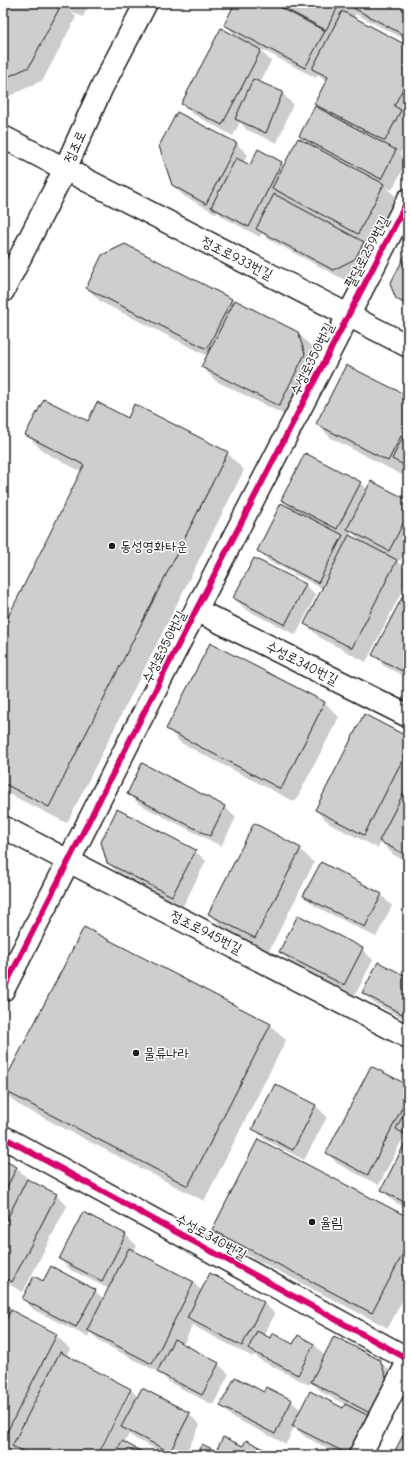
<svg xmlns="http://www.w3.org/2000/svg" width="411" height="1458" font-family="'Comic Neue','Poor Story',sans-serif">
<style>
.shadow{fill:#0003;fill-rule:evenodd}
.building{fill:#cecece;stroke:#1c1c1c}
.lines{fill:none;stroke-linecap:round;stroke-linejoin:round}
.minor-casing{stroke:#1c1c1c;stroke-width:25}
.minor{stroke:#fff;stroke-width:22}
.cycleway-casing{stroke:#fff;stroke-width:8}
.cycleway{stroke:#d6006c;stroke-width:6}
.poi-dot{fill:#1c1c1c;stroke:#fff;stroke-width:1.5}
.labels{text-anchor:middle;dominant-baseline:central;stroke-width:3;stroke-linejoin:round;paint-order:stroke}
.street-label{font-size:14px;fill:#1c1c1c;stroke:#fff}
.poi-label{font-size:14px;fill:#1c1c1c;stroke:#fff;text-anchor:start}
</style>
<rect width="100%" height="100%" fill="#fff"/>
<filter id="ink" filterUnits="userSpaceOnUse"><feTurbulence type="fractalNoise" baseFrequency=".025" numOctaves="2"/><feDisplacementMap in="SourceGraphic" scale="8" xChannelSelector="R" yChannelSelector="G"/><feConvolveMatrix kernelMatrix="1 2 1 2 8 2 1 2 1" color-interpolation-filters="sRGB"/></filter>
<g filter="url(#ink)">
<g class="shadow">
<path d="M3 3H90L83 17 69 10 76 17 43 80 3 99Z"/>
<path d="M236 3H408V41L356 14 353 18 408 47V138L400 154 407 161 392 190 386 187 397 198 372 247 364 243 374 254 366 270 345 280 268 239 262 233 260 237 223 217 218 212 217 214 184 196 172 185 178 113 237 144 248 155 243 163 250 167 258 150 282 163 285 166 310 145 301 136 323 111 315 104 327 82 318 74 316 78 257 47 271 61 260 83 282 93 293 104 277 143 247 130 240 122 233 136 193 114 182 104 239 38 225 25Z"/>
<path d="M408 252V309L397 298Z"/>
<path d="M87 288 232 299 235 303 298 333 312 347 319 368 293 419 216 381 202 367 208 356 101 302Z"/>
<path d="M408 397V472L405 470 402 475 331 438 317 424Z"/>
<path d="M128 419 227 453 244 470 67 823 3 791V630L82 472 44 452 27 435 88 422Z"/>
<path d="M360 482 368 490 408 501V546L400 561 395 559 407 571 408 569V579L366 662 319 637 305 623 323 589 269 561 258 550 292 509 282 499ZM352 532 361 541 350 536Z"/>
<path d="M305 585 316 595 296 635 245 609 234 598Z"/>
<path d="M408 587V678L384 666 374 655Z"/>
<path d="M210 644 325 703 339 717 295 802 181 743 167 729Z"/>
<path d="M408 738V862L394 855 381 842 378 848 330 824 316 810Z"/>
<path d="M143 765 225 807 236 818 221 846 139 804 128 793Z"/>
<path d="M300 849 314 863 269 951 223 927 209 913Z"/>
<path d="M195 851 206 861 183 906 119 874 108 863Z"/>
<path d="M381 895 392 906 376 937 315 906 305 896Z"/>
<path d="M362 949 373 960 355 995 291 962 280 952Z"/>
<path d="M408 978V1021L374 1003 363 993Z"/>
<path d="M270 1025 286 1040 204 1201 17 1104 3 1090V1087Z"/>
<path d="M276 1085 316 1106 327 1117 304 1160 264 1139 254 1128Z"/>
<path d="M408 1086V1140L404 1136 379 1185 338 1164 327 1153Z"/>
<path d="M408 1149V1209L393 1201 382 1190Z"/>
<path d="M3 1161 17 1168 31 1182 56 1195 67 1206 23 1292 3 1281Z"/>
<path d="M84 1213 126 1235 137 1246 134 1251 193 1282 202 1291 210 1275 264 1303 275 1314 264 1335 270 1339 294 1346 314 1344 325 1356 380 1361 391 1372 366 1455H340L304 1436 294 1427 286 1444 232 1417 221 1406 265 1393 291 1401 301 1410H343L346 1405 323 1393 311 1382 309 1385 260 1360 254 1354 253 1357 199 1329 193 1324 183 1345 218 1364 229 1374 213 1405 169 1382 160 1373 102 1343 90 1332 88 1337 34 1310 23 1299 44 1282 95 1291 104 1299 109 1289 71 1270 60 1259Z"/>
<path d="M408 1218V1289L388 1328 228 1245 213 1230Z"/>
<path d="M3 1300 12 1309 10 1311 56 1335 70 1349 66 1357 131 1390 138 1397 189 1414 200 1425 185 1455H167L134 1438 129 1434 124 1444 146 1455H99L130 1394H128L96 1455H23L18 1451 16 1455 3 1448Z"/>
</g>
<g class="building">
<path d="M3 3H62L29 67 3 79Z"/>
<path d="M65 3H74L72 7Z"/>
<path d="M235 3H272L325 31 305 68 224 25Z"/>
<path d="M274 3H340L326 30Z"/>
<path d="M344 3H408V21L402 34Z"/>
<path d="M342 11 408 46V79L394 106 401 110 385 141 314 104 328 77 312 69Z"/>
<path d="M221 28 261 50 222 125 181 104Z"/>
<path d="M253 79 283 92 266 133 235 119Z"/>
<path d="M315 106 396 150 381 179 299 136Z"/>
<path d="M177 112 237 143 206 204 172 185 159 146Z"/>
<path d="M298 138 384 184 358 234 272 188Z"/>
<path d="M258 149 282 162 249 227 211 207 236 158 250 165Z"/>
<path d="M274 194 364 242 355 259 333 270 256 229Z"/>
<path d="M125 244 232 299 207 349 86 288 102 255Z"/>
<path d="M408 250V305L396 299 390 284Z"/>
<path d="M235 300 298 332 305 354 279 406 201 367Z"/>
<path d="M346 365 408 396V423L388 461 316 424Z"/>
<path d="M44 399 88 421 97 402 128 418 134 404 228 452 49 807 3 783V627L84 465 25 435Z"/>
<path d="M408 427V467L392 459Z"/>
<path d="M305 453 361 482 337 529 281 500Z"/>
<path d="M371 481 408 500V514L389 551 347 529Z"/>
<path d="M281 503 343 535 318 583 257 551Z"/>
<path d="M349 535 397 560 352 648 304 624Z"/>
<path d="M254 558 306 584 285 625 233 598Z"/>
<path d="M408 586V674L372 655Z"/>
<path d="M210 643 325 702 281 789 166 729Z"/>
<path d="M364 714 408 737V749L364 835 315 810Z"/>
<path d="M142 763 225 806 210 836 127 794Z"/>
<path d="M408 784V856L379 841Z"/>
<path d="M117 809 196 850 172 896 107 863 101 842Z"/>
<path d="M254 823 301 848 255 938 208 914Z"/>
<path d="M321 862 382 894 365 927 303 896Z"/>
<path d="M298 915 363 948 344 985 279 952Z"/>
<path d="M84 927 271 1024 188 1186 3 1090V1084Z"/>
<path d="M378 962 408 977V1017L362 993Z"/>
<path d="M371 1066 408 1085V1096L368 1175 326 1153Z"/>
<path d="M275 1084 316 1105 293 1150 252 1129Z"/>
<path d="M408 1105V1136L396 1129Z"/>
<path d="M258 1139 408 1217V1244L372 1313 212 1230Z"/>
<path d="M404 1145 408 1147V1204L381 1190Z"/>
<path d="M3 1160 17 1167 3 1195Z"/>
<path d="M27 1179 57 1194 12 1282 3 1277V1221L5 1223Z"/>
<path d="M83 1212 126 1234 102 1281 59 1259Z"/>
<path d="M129 1248 194 1282 152 1364 87 1330Z"/>
<path d="M51 1266 96 1290 76 1327 22 1299 34 1276 43 1281Z"/>
<path d="M210 1273 264 1302 242 1346 187 1318Z"/>
<path d="M11 1310 57 1334 3 1440V1326Z"/>
<path d="M257 1331 270 1338 272 1333 293 1344 298 1335 314 1344 298 1375 248 1349Z"/>
<path d="M334 1336 380 1360 387 1380 370 1413 311 1382Z"/>
<path d="M174 1339 219 1363 202 1395 157 1372Z"/>
<path d="M60 1352 131 1389 98 1455H30L12 1446Z"/>
<path d="M235 1377 264 1392 266 1387 292 1400 275 1434 220 1406Z"/>
<path d="M142 1388 190 1413 170 1452 121 1427Z"/>
<path d="M310 1391 343 1408 345 1404 369 1416 350 1455 292 1426Z"/>
<path d="M408 1425V1455H393Z"/>
<path d="M223 1437 243 1446 246 1440 268 1451 266 1455H196L202 1444 216 1451Z"/>
<path d="M122 1441 148 1455H115Z"/>
</g>
<g class="lines">
<g class="minor-casing">
<g id="minor">
<path d="M3 137 408 346"/>
<path d="M3 291 65 169 101 89 146 3"/>
<path d="M196 610 408 716"/>
<path d="M3 827 408 1037"/>
<path d="M3 990 196 610 408 200"/>
<path d="M3 1137 408 1359"/>
<path d="M360 1455 408 1362"/>
</g>
</g>
<use href="#minor" class="minor"/>
<g class="cycleway-casing">
<g id="cycleway">
<path d="M3 990 196 610 408 200"/>
<path d="M3 1137 408 1359"/>
</g>
</g>
<use href="#cycleway" class="cycleway"/>
</g>
</g>
<g class="poi-dot">
<circle cx="112" cy="546" r="4"/>
<circle cx="136" cy="1053" r="4"/>
<circle cx="312" cy="1222" r="4"/>
</g>
<g class="labels">
<g class="street-label">
<text transform="translate(75 147) rotate(-66)">정조로</text>
<text transform="translate(367 252) rotate(-62)">팔달로259번길</text>
<text transform="translate(237 258) rotate(27)">정조로933번길</text>
<text transform="translate(312 359) rotate(-63)">수성로350번길</text>
<text transform="translate(164 647) rotate(-63)">수성로350번길</text>
<text transform="translate(302 663) rotate(27)">수성로340번길</text>
<text transform="translate(206 932) rotate(27)">정조로945번길</text>
<text transform="translate(211 1237) rotate(29)">수성로340번길</text>
</g>
<g class="poi-label">
<text x="120" y="546">동성영화타운</text>
<text x="144" y="1053">물류나라</text>
<text x="320" y="1222">율림</text>
</g>
</g>
<rect width="411" height="1458" fill="none" stroke="#fff" stroke-width="16"/>
<rect x="8" y="8" width="395" height="1442" fill="none" stroke="#1c1c1c" stroke-width="1.5" filter="url(#ink)"/>
</svg>
